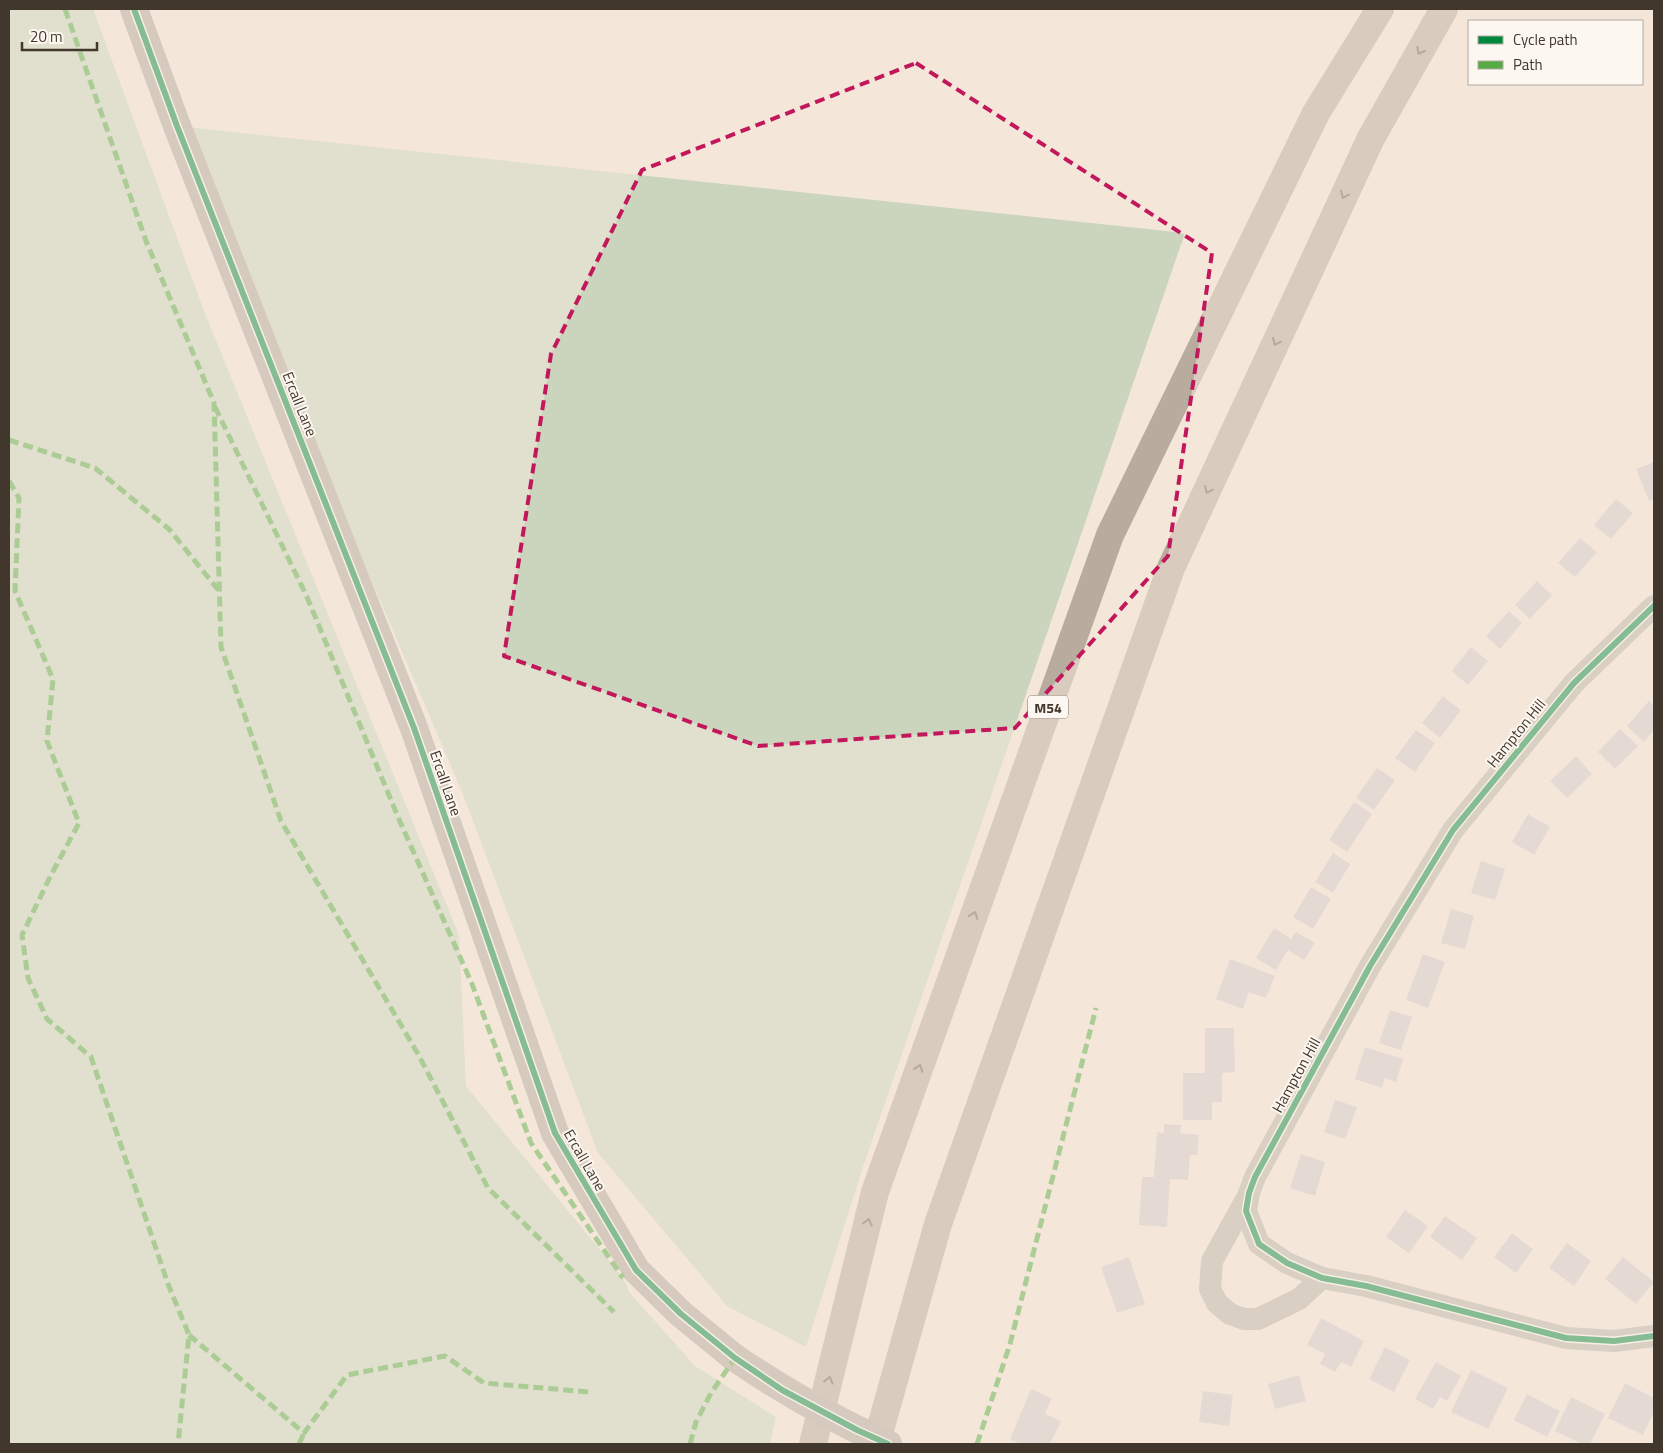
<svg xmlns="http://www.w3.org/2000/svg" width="1663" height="1453" font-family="'Titillium Web',sans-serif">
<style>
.green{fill:#cbd5bd}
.building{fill:#d2cacb}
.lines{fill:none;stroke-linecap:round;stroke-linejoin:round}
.street{stroke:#bbb1a6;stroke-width:22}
.secondary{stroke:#b1a599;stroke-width:28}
.highway{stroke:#b8ac9e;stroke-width:28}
.secondary-bridge{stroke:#b1a599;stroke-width:28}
.quiet{stroke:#56ac44;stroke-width:5;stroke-dasharray:10 5;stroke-linecap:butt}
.cycleway-casing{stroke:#fdf7f1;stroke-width:9}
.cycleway{stroke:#00873e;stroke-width:6}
.oneway{stroke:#6b6054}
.marked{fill:none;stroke:#c2185b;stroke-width:4;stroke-dasharray:10 6;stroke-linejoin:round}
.labels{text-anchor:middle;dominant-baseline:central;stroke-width:4;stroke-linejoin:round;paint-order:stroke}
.shield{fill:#fdf7f1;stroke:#7a7167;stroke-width:1}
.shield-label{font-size:14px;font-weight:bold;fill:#42372c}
.street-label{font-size:15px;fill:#42372c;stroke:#fdf7f1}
</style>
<rect width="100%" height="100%" fill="#f4e7da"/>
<g class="green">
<path d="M9 9H93L204 311 459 935 466 1086 623 1278 630 1293 695 1366 776 1417 770 1444H9Z"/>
<path d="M177 126 1185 233 863 1167 806 1347 727 1306 598 1153 462 792Z"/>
</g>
<g class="building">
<path d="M1654 462V499L1649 501 1636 469Z"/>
<path d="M1616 499 1633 513 1611 539 1594 525Z"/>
<path d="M1580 538 1597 552 1575 577 1558 563Z"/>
<path d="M1537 581 1552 595 1530 619 1515 605Z"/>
<path d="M1509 611 1522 623 1500 649 1486 636Z"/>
<path d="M1471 647 1488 661 1468 685 1452 671Z"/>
<path d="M1443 696 1461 710 1440 738 1422 723Z"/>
<path d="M1649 701 1654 706V730L1644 742 1627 726Z"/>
<path d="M1620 729 1638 746 1615 769 1598 752Z"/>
<path d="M1416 730 1435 743 1415 772 1395 758Z"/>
<path d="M1576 756 1592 774 1567 798 1550 781Z"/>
<path d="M1377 768 1395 780 1374 810 1356 798Z"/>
<path d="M1354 802 1372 814 1347 852 1329 840Z"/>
<path d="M1528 814 1550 827 1534 855 1512 842Z"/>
<path d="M1333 853 1350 864 1333 893 1315 882Z"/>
<path d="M1481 861 1505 869 1495 900 1471 893Z"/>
<path d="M1311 887 1331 899 1313 929 1293 917Z"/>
<path d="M1451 909 1474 916 1465 949 1441 943Z"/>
<path d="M1274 928 1291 939 1296 932 1315 943 1304 960 1288 950 1276 970 1256 958Z"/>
<path d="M1423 954 1445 962 1428 1008 1406 1000Z"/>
<path d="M1230 959 1275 976 1266 998 1249 992 1243 1009 1216 999Z"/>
<path d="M1390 1010 1412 1017 1401 1050 1379 1043Z"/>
<path d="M1205 1028H1234L1235 1072 1222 1073V1102H1212V1120H1183V1073H1205Z"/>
<path d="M1365 1047 1403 1059 1396 1082 1385 1078 1382 1088 1355 1079Z"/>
<path d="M1335 1100 1357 1107 1345 1139 1324 1132Z"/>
<path d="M1164 1124 1181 1125 1180 1133 1199 1135 1197 1155H1190L1188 1180 1170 1179 1167 1227 1139 1225 1142 1177H1154L1157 1132 1164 1133Z"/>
<path d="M1301 1154 1325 1162 1315 1196 1290 1188Z"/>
<path d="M1405 1210 1428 1226 1409 1253 1386 1237Z"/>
<path d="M1445 1216 1477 1238 1462 1260 1430 1237Z"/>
<path d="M1512 1233 1533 1249 1516 1273 1494 1257Z"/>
<path d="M1567 1243 1591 1261 1574 1286 1549 1268Z"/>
<path d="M1129 1257 1145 1304 1117 1313 1101 1267Z"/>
<path d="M1623 1257 1654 1282 1636 1304 1605 1279Z"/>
<path d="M1321 1318 1364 1341 1351 1367 1341 1362 1335 1372 1320 1364 1325 1354 1307 1345Z"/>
<path d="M1385 1347 1410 1360 1394 1392 1369 1379Z"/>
<path d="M1436 1362 1461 1376 1447 1401 1440 1397 1433 1409 1415 1399Z"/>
<path d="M1471 1370 1508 1388 1488 1429 1451 1412Z"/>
<path d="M1299 1375 1306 1401 1275 1409 1268 1384Z"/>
<path d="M1625 1383 1654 1398V1412L1643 1435 1608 1418Z"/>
<path d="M1031 1389 1052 1398 1045 1414 1061 1421 1050 1444H1036L1032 1442 1031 1444H1021L1010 1439Z"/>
<path d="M1203 1391 1233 1395 1229 1426 1199 1422Z"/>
<path d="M1527 1394 1560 1411 1547 1437 1514 1420Z"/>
<path d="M1571 1397 1605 1414 1590 1444H1582L1555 1431Z"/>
</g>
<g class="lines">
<g class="street">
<path d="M1654 606 1574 683 1453 830 1370 966 1255 1177 1249 1193 1246 1211 1259 1244 1287 1263 1322 1278 1366 1286 1566 1338 1614 1341 1654 1336"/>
<path d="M1248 1196 1212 1261 1210 1289 1217 1303 1230 1314 1244 1319H1258L1299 1299 1322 1278"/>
</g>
<path class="secondary" d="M134 9 177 126 414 728 555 1133 636 1270 681 1314 735 1358"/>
<g class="highway">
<path d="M813 1444 875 1192 1110 535 1316 113 1380 9"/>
<path d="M876 1444 938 1224 1171 568 1371 138 1444 9"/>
</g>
<path class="secondary-bridge" d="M735 1358C784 1391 834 1420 888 1444"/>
<g class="quiet">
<path d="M65 9 146 241 214 403 221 647 281 821 418 1054 488 1188 614 1312"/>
<path d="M215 407 307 597 398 817 472 984 531 1143 623 1278"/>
<path d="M9 440 95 468 169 529 220 592"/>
<path d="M9 481 19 498 15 591 53 679 47 741 79 823 51 875 22 935 28 978 47 1019 91 1057 168 1284 189 1335 178 1444"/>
<path d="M189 1335 304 1433 347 1375 445 1356 484 1383 589 1392"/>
<path d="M299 1444 304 1433"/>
<path d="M690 1444 696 1422 711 1393 735 1358"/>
<path d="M977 1444 1010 1344 1096 1008"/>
</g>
<g class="cycleway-casing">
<g id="cycleway">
<path d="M134 9 177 126 414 728 555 1133 636 1270 681 1314 735 1358 782 1390 857 1430 888 1444"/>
<path d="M1654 606 1574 683 1453 830 1370 966 1255 1177 1249 1193 1246 1211 1259 1244 1287 1263 1322 1278 1366 1286 1566 1338 1614 1341 1654 1336"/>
</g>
</g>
<use href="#cycleway" class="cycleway"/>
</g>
<defs><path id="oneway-chevron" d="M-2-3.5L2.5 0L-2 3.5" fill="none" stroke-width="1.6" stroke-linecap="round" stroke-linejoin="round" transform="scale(1.25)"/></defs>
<g class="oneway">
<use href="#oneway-chevron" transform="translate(1420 51) rotate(120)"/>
<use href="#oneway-chevron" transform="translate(1344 195) rotate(115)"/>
<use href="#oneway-chevron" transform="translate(1276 342) rotate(115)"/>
<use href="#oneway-chevron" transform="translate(1208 490) rotate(115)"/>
<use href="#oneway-chevron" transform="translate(974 915) rotate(-70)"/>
<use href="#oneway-chevron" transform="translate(919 1068) rotate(-70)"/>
<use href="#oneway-chevron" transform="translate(868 1222) rotate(-76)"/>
<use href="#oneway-chevron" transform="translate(829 1380) rotate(-76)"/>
</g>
<path d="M0 0H1663V1453H0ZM916 63 1212 253 1168 556 1015 728 758 746 504 656 551 354 642 170Z" fill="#f4e7da" fill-opacity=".55" fill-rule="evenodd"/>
<path class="marked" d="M916 63 1212 253 1168 556 1015 728 758 746 504 656 551 354 642 170Z"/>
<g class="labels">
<rect class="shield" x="1028" y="695.5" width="40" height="23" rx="4"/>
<g class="shield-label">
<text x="1048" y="707">M54</text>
</g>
<g class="street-label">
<text transform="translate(300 404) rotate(68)">Ercall Lane</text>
<text transform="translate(1516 733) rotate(-51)">Hampton Hill</text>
<text transform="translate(446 783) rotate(71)">Ercall Lane</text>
<text transform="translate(1296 1075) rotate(-61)">Hampton Hill</text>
<text transform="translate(585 1160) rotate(60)">Ercall Lane</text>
</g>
</g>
<rect width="1663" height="1453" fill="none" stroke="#42372c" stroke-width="20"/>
<rect x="1468" y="20" width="175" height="65" fill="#fdf7f1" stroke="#b2aaa2"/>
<rect x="1478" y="36" width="25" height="8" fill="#00873e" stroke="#b2aaa2"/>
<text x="1513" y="45" font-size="15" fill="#42372c">Cycle path</text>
<rect x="1478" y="61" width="25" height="8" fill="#56ac44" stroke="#b2aaa2"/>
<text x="1513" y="70" font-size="15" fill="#42372c">Path</text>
<path d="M22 42v8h75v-8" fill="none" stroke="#42372c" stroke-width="2.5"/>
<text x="30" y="42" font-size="15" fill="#42372c" stroke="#fdf7f1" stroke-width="4" paint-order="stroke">20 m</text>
</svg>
